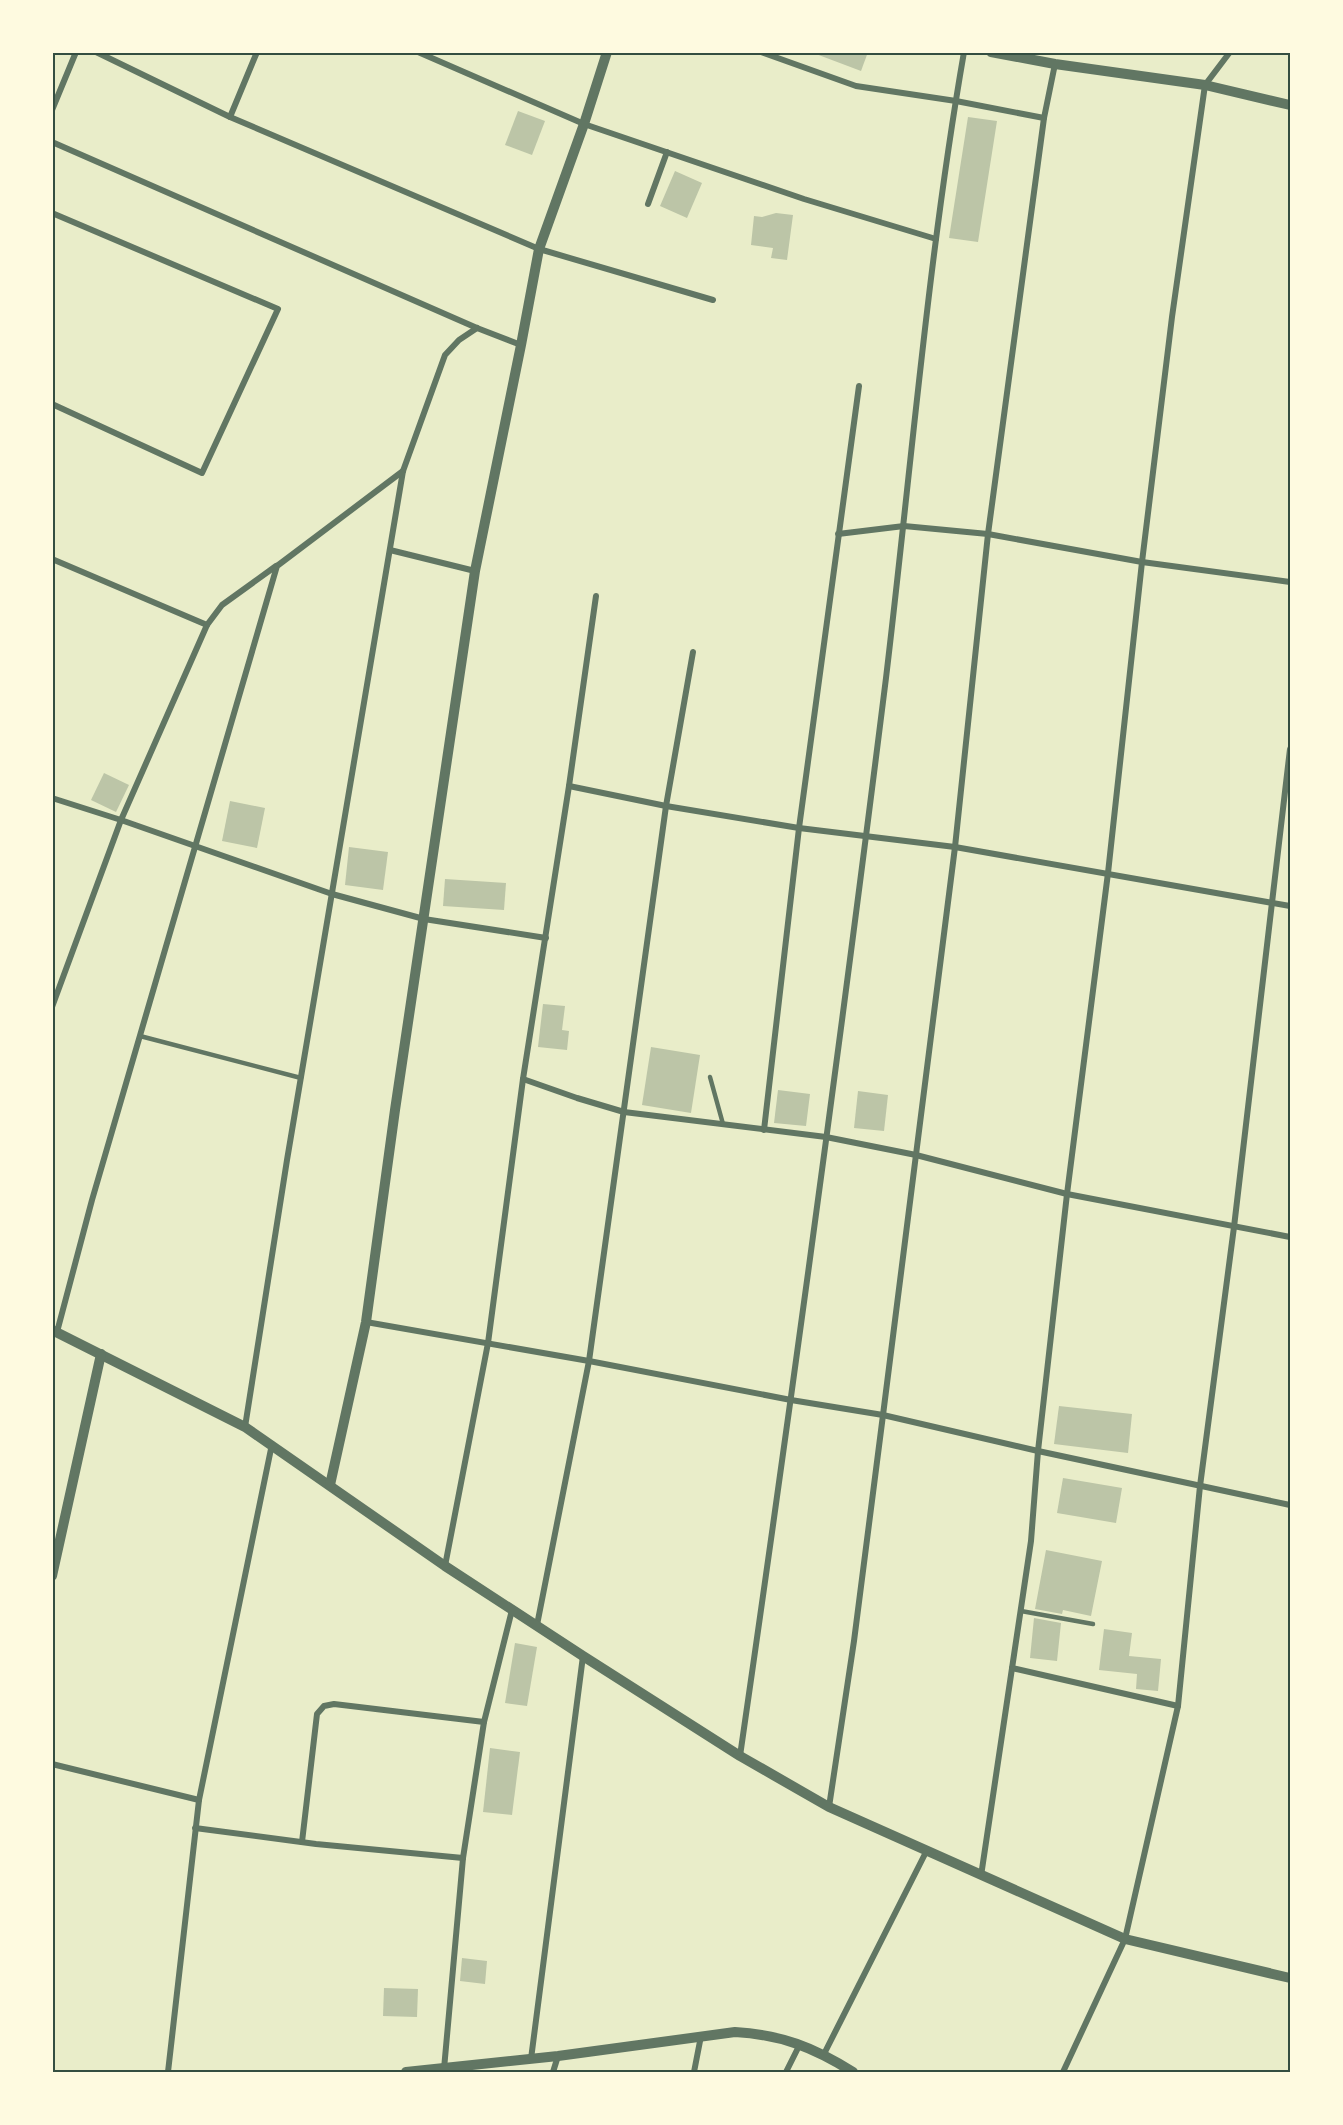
<svg xmlns="http://www.w3.org/2000/svg" width="1343" height="2125" font-family="'Libre Baskerville',serif">
<style>
.building{fill:#bcc5a7}
.lines{fill:none;stroke-linecap:round;stroke-linejoin:round}
.service{stroke:#617663;stroke-width:4.5}
.minor{stroke:#617663;stroke-width:6}
.tertiary{stroke:#617663;stroke-width:10}
.neatline{fill:none;stroke:#344e41;stroke-width:2}
</style>
<rect width="100%" height="100%" fill="#e9edc9"/>
<g class="building">
<path d="M816 52H868L861 71 816 54Z"/>
<path d="M518 111 545 121 532 155 505 145Z"/>
<path d="M968 117 997 121 978 242 949 238Z"/>
<path d="M675 171 702 183 687 218 660 206Z"/>
<path d="M776 213 793 215 787 260 771 258 773 248 751 245 754 216 762 217Z"/>
<path d="M104 773 129 785 116 812 91 800Z"/>
<path d="M230 801 265 808 257 848 222 841Z"/>
<path d="M349 847 388 852 383 890 345 885Z"/>
<path d="M445 879 506 883 504 910 443 906Z"/>
<path d="M543 1004 565 1006 562 1030 569 1031 567 1050 538 1047Z"/>
<path d="M651 1047 700 1055 691 1113 642 1105Z"/>
<path d="M778 1090 810 1094 806 1126 774 1123Z"/>
<path d="M858 1091 888 1095 884 1131 854 1128Z"/>
<path d="M1059 1406 1132 1414 1128 1453 1054 1444Z"/>
<path d="M1063 1478 1122 1488 1116 1523 1057 1513Z"/>
<path d="M1046 1550 1102 1561 1091 1616 1063 1610 1062 1614 1035 1609Z"/>
<path d="M1034 1618 1061 1623 1057 1661 1030 1658Z"/>
<path d="M1104 1629 1132 1633 1129 1656 1161 1659 1158 1691 1136 1689 1137 1674 1099 1670Z"/>
<path d="M515 1643 537 1647 527 1706 505 1703Z"/>
<path d="M490 1748 520 1752 512 1815 483 1812Z"/>
<path d="M462 1958 487 1961 485 1984 460 1981Z"/>
<path d="M384 1988 418 1989 417 2017 383 2016Z"/>
</g>
<g class="lines">
<g class="service">
<path d="M140 1036 301 1078"/>
<path d="M710 1077 723 1124"/>
<path d="M1021 1611 1093 1624"/>
</g>
<g class="minor">
<path d="M96 52 230 117 539 249 713 300"/>
<path d="M418 52 584 124 804 199 936 239"/>
<path d="M761 52 856 86 956 101 1044 118"/>
<path d="M52 110 76 52"/>
<path d="M230 117 257 52"/>
<path d="M52 142 477 328 521 345"/>
<path d="M648 204 667 152"/>
<path d="M52 213 278 309 202 473 52 404"/>
<path d="M838 534 904 526 988 534 1142 562 1290 582"/>
<path d="M390 550 475 571"/>
<path d="M52 559 207 625"/>
<path d="M569 786 666 806 799 828 955 847 1290 906"/>
<path d="M52 798 121 820 332 894 424 919 546 938"/>
<path d="M52 1007 121 820 207 625 222 605 276 566"/>
<path d="M523 1079 577 1098 624 1112 826 1137 916 1155 1067 1194 1290 1237"/>
<path d="M764 1130 799 828 859 386"/>
<path d="M366 1322 589 1361 791 1400 883 1415 1038 1451 1290 1505"/>
<path d="M57 1332 92 1200 277 566 403 471"/>
<path d="M245 1427 287 1160 403 471 445 355 459 340 477 328"/>
<path d="M445 1566 488 1343 523 1079 569 786 596 596"/>
<path d="M537 1625 589 1361 666 806 693 652"/>
<path d="M1012 1668 1178 1706"/>
<path d="M740 1756C792 1397 841 1038 886 678 911 469 928 259 964 52"/>
<path d="M52 1764 199 1800"/>
<path d="M829 1807 854 1641 883 1415 955 847 988 534 1044 118 1055 64"/>
<path d="M195 1828 316 1844 463 1858"/>
<path d="M302 1842 317 1714 324 1706 334 1704 484 1722"/>
<path d="M981 1876 1031 1541 1038 1451 1067 1194 1108 873 1142 562 1172 317 1205 85 1230 52"/>
<path d="M824 2054 926 1852"/>
<path d="M531 2059 583 1656"/>
<path d="M444 2069 463 1858 484 1722 512 1610"/>
<path d="M168 2072 199 1800 272 1444"/>
<path d="M553 2072 558 2056"/>
<path d="M694 2072 701 2036"/>
<path d="M786 2072 800 2044"/>
<path d="M1063 2072 1125 1939 1178 1706 1200 1486 1234 1227 1290 749"/>
</g>
<g class="tertiary">
<path d="M991 52 1055 64 1205 85 1290 105"/>
<path d="M52 1330 245 1427 445 1566 583 1656 740 1756 829 1807 1125 1939 1290 1978"/>
<path d="M330 1485 366 1322 395 1110 475 571 521 345 539 249 584 124 607 52"/>
<path d="M52 1576 101 1354"/>
<path d="M406 2072 558 2056 735 2032C782 2035 813 2047 853 2072"/>
</g>
</g>
<rect width="1343" height="2125" fill="none" stroke="#fefae0" stroke-width="108"/>
<rect x="54" y="54" width="1235" height="2017" class="neatline"/>
</svg>
